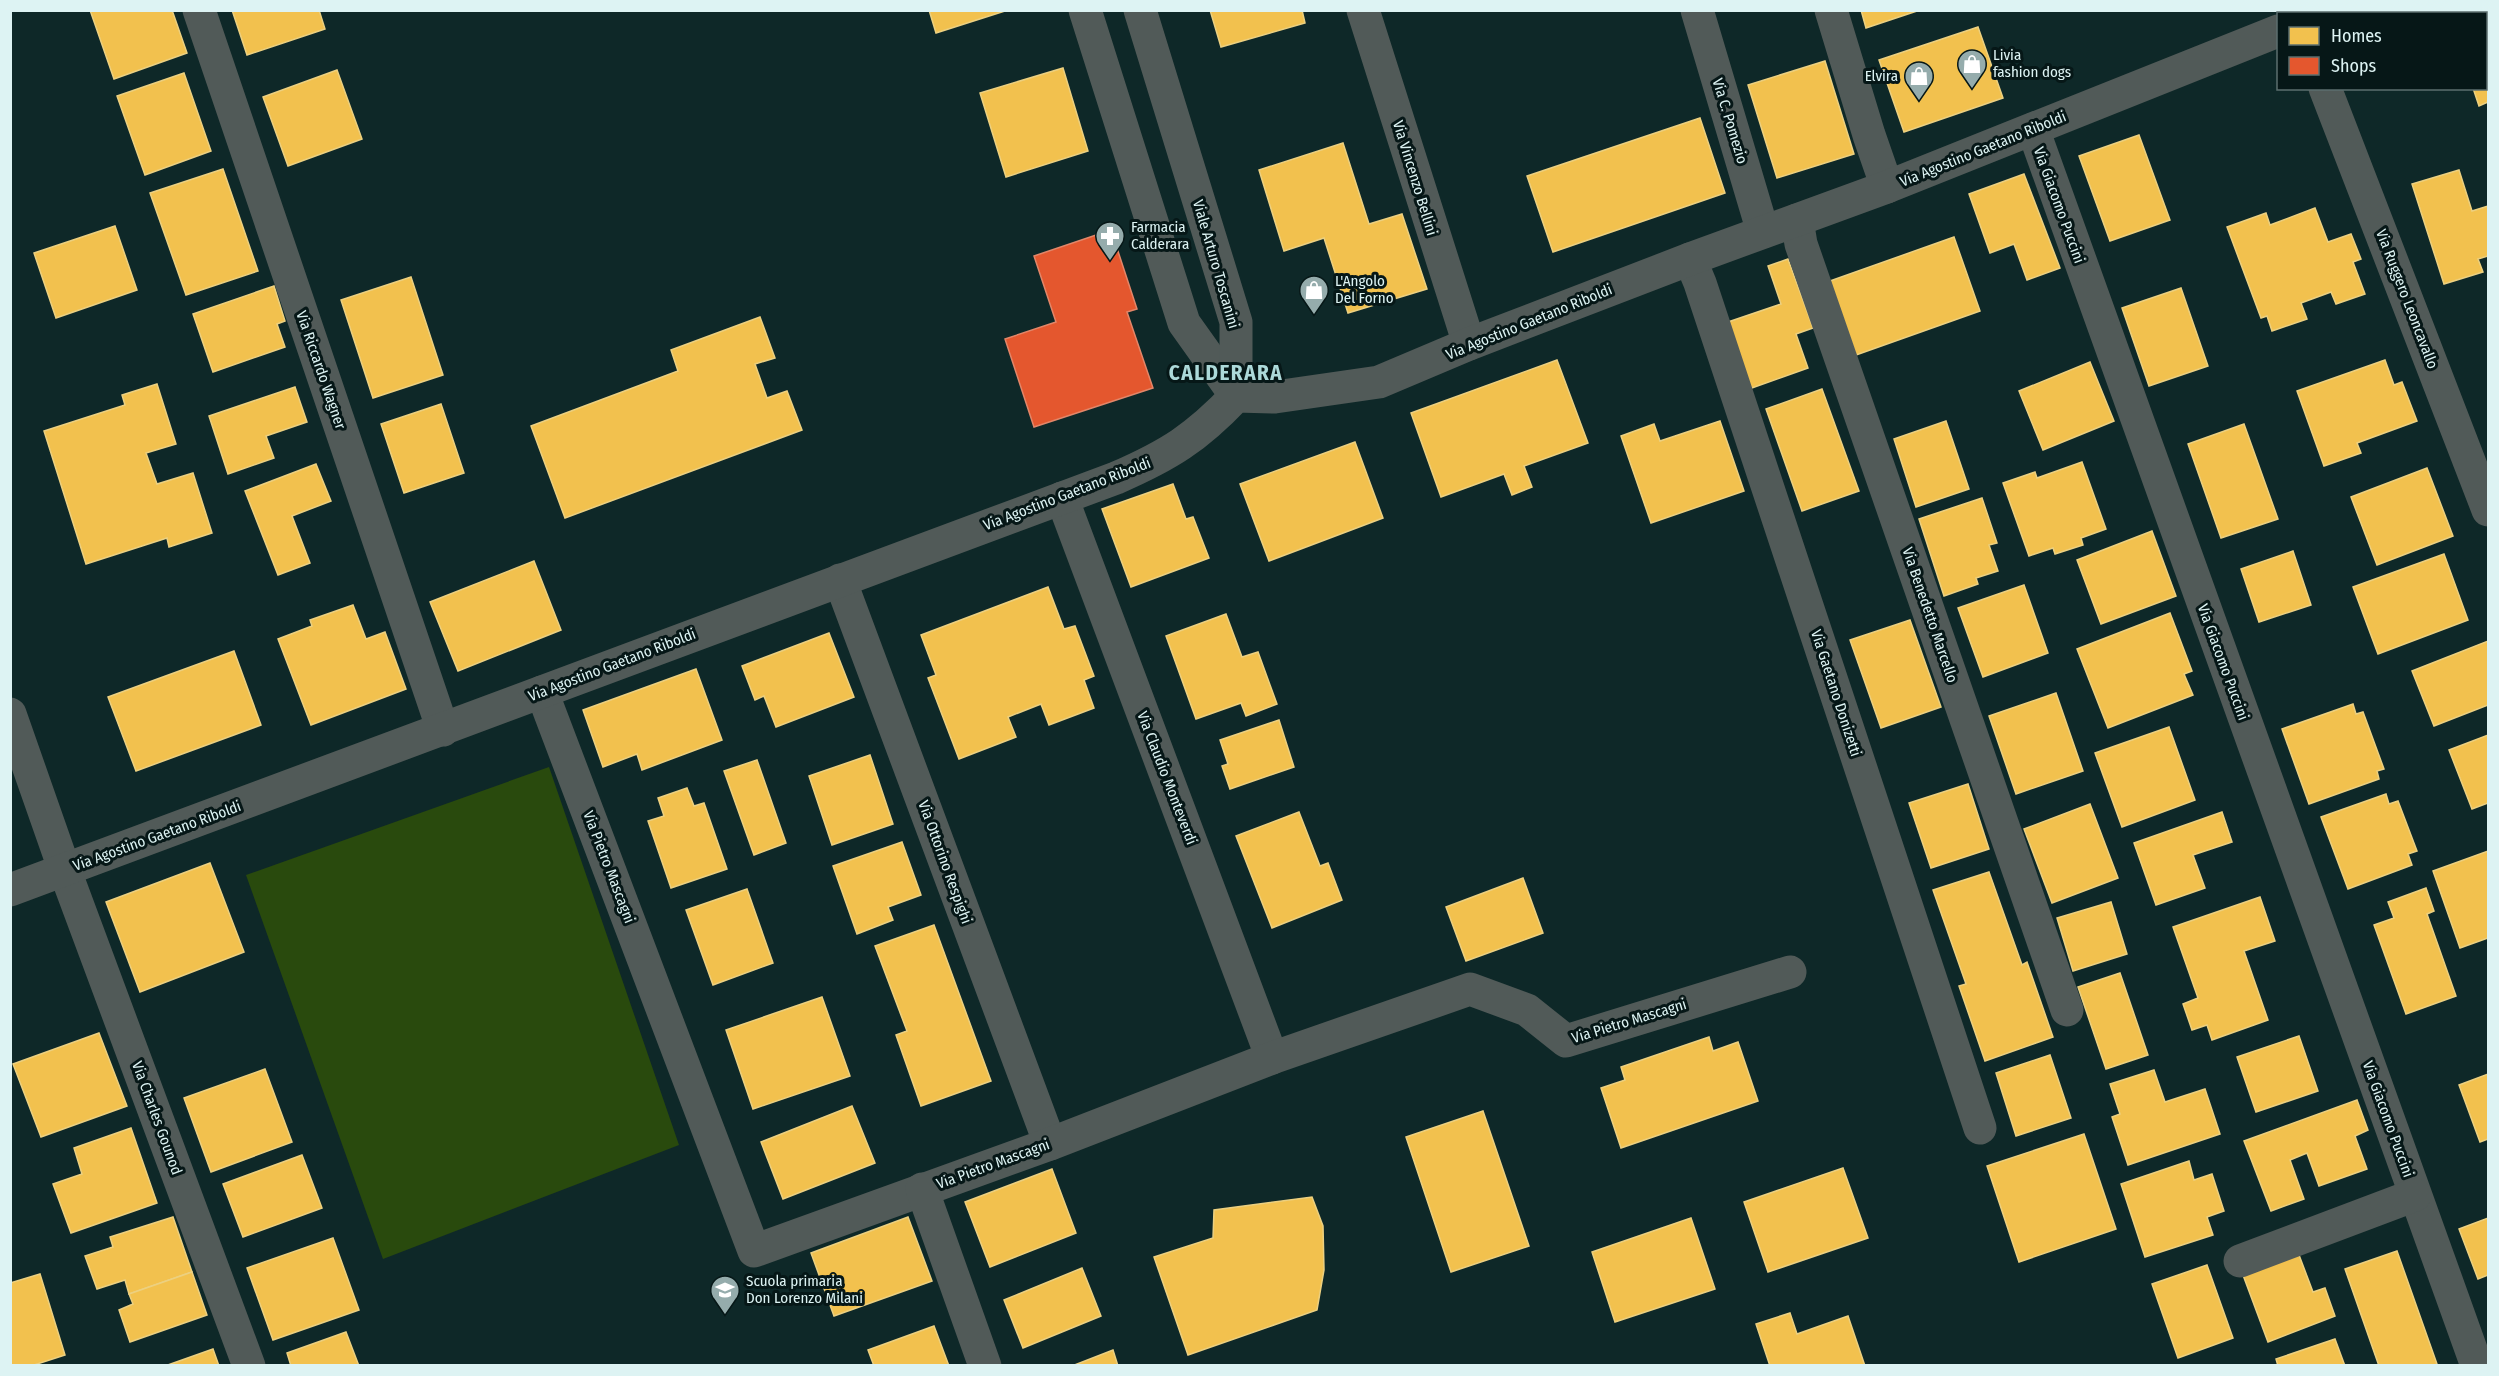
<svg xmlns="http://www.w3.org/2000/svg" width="2499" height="1376" font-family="'Fira Sans Condensed',sans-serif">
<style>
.green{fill:#294a0d}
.homes{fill:#f2c14e;stroke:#ecd080;stroke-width:1.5}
.shops{fill:#e4572e;stroke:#e28669;stroke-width:1.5}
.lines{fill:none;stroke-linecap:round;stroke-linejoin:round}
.path{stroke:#4a5554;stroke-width:4;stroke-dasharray:4.5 3;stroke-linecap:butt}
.minor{stroke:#515a58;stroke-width:33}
.labels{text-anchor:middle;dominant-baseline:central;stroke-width:6;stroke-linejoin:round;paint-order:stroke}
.poi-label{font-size:15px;fill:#ddf3f3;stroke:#061717;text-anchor:start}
.street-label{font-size:15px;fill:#ddf3f3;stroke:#061717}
.district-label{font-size:21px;font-weight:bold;letter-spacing:1.5px;fill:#acd9d9;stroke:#061717}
</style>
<rect width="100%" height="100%" fill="#0e2828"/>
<path class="green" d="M549 767 679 1145 383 1259 246 875Z"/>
<g class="homes">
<path d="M90 10H172L187 53 114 79Z"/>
<path d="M232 10H319L325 29 247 55Z"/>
<path d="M929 10H1008L936 33Z"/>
<path d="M1210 10H1302L1305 23 1221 47Z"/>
<path d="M1861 10H1920L1866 28Z"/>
<path d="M1978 27 2003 98 1904 132 1879 60Z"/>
<path d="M2488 34V102L2479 106 2473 88H2486V35Z"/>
<path d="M1825 61 1854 154 1777 178 1748 85Z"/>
<path d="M1063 68 1088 151 1006 177 980 93Z"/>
<path d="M337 70 362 139 288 166 263 97Z"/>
<path d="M184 73 211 151 145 175 117 96Z"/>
<path d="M1700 118 1725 193 1553 252 1527 176Z"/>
<path d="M2139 135 2170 220 2110 241 2079 156Z"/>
<path d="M1343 143 1369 224 1402 214 1427 289 1348 313 1324 238 1284 251 1259 170Z"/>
<path d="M223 169 258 271 186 295 150 193Z"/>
<path d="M2459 170 2472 211 2488 206V256L2478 259 2483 272 2444 284 2412 184Z"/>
<path d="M2024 174 2060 268 2027 280 2014 244 1990 253 1969 194Z"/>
<path d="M2315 208 2328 242 2351 234 2361 259 2353 262 2365 294 2336 304 2331 292 2301 303 2307 319 2272 331 2267 316 2261 318 2227 227 2266 213 2270 225Z"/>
<path d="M115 226 137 290 56 318 34 253Z"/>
<path d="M1954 237 1980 311 1856 355 1830 281Z"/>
<path d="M1788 259 1813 328 1796 334 1808 368 1749 389 1725 323 1781 304 1768 266Z"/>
<path d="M411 277 443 375 373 398 341 300Z"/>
<path d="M274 286 285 321 277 324 285 347 213 372 193 314Z"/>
<path d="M2181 288 2208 366 2149 386 2122 308Z"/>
<path d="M760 317 775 358 755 364 767 398 787 391 802 430 565 518 531 426 678 371 671 350Z"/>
<path d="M1557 360 1588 443 1524 466 1532 487 1512 495 1504 474 1441 497 1411 413Z"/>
<path d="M2385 360 2394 385 2402 382 2417 421 2357 443 2361 453 2324 466 2297 391Z"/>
<path d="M2090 362 2114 421 2043 450 2019 391Z"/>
<path d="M157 384 176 444 146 453 157 484 193 473 212 533 169 547 167 538 86 564 44 431 125 405 122 395Z"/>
<path d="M295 387 307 422 266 436 274 458 228 474 209 416Z"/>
<path d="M1822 389 1859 491 1802 511 1766 409Z"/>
<path d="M441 404 464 473 404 493 381 424Z"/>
<path d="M1720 421 1744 491 1651 523 1621 436 1654 424 1660 441Z"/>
<path d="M1946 421 1969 489 1916 507 1894 439Z"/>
<path d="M2244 424 2278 519 2221 538 2188 444Z"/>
<path d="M1355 442 1383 518 1269 561 1240 484Z"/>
<path d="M2082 462 2106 529 2081 538 2083 545 2055 554 2053 548 2029 556 2003 483 2035 472 2037 478Z"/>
<path d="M316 464 331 501 292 516 310 563 278 575 245 491Z"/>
<path d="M2427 468 2453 536 2377 565 2351 497Z"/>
<path d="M1173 484 1186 519 1193 517 1209 558 1131 587 1102 509Z"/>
<path d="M1982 498 1997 543 1989 545 1998 571 1976 578 1978 584 1944 596 1919 519Z"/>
<path d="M2152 531 2176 596 2101 624 2077 560Z"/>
<path d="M2293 551 2311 605 2259 622 2241 569Z"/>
<path d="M2444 554 2468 620 2378 654 2353 587Z"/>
<path d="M534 561 561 630 458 671 430 602Z"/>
<path d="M2024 585 2048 653 1983 677 1958 608Z"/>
<path d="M1048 587 1064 629 1075 626 1094 676 1084 680 1094 708 1049 725 1041 704 1008 717 1016 737 959 759 928 678 936 675 921 635Z"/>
<path d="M353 605 366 639 385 632 406 689 311 725 278 639 312 626 310 620Z"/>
<path d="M2170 613 2192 671 2184 674 2193 695 2108 728 2077 649Z"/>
<path d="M1226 614 1242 657 1258 652 1277 704 1246 716 1241 703 1196 719 1166 636Z"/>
<path d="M1910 620 1941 707 1881 728 1850 640Z"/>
<path d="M829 633 854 697 776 727 764 696 755 700 742 666Z"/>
<path d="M2488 641V705L2434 726 2412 671Z"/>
<path d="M234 651 261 725 136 771 108 697Z"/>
<path d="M696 669 722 740 642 770 637 754 603 767 583 710Z"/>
<path d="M2056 693 2083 771 2016 794 1989 716Z"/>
<path d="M2353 704 2356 714 2363 712 2384 769 2377 771 2379 779 2309 804 2282 729Z"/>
<path d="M1279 720 1294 767 1230 789 1222 766 1228 764 1220 740Z"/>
<path d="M2169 727 2195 800 2122 827 2095 753Z"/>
<path d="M2488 735V803L2472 809 2449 750Z"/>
<path d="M870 755 893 824 832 845 809 776Z"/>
<path d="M757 760 786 843 754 855 724 771Z"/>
<path d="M1968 784 1989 849 1931 868 1909 803Z"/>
<path d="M687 788 694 806 704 803 727 869 671 888 648 821 664 816 658 798Z"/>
<path d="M2386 794 2389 804 2398 801 2417 851 2408 854 2412 865 2348 889 2321 817Z"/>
<path d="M2090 804 2118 878 2052 903 2024 829Z"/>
<path d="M1299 812 1320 866 1328 863 1342 900 1272 928 1236 836Z"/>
<path d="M2222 812 2232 842 2193 855 2205 888 2156 905 2134 843Z"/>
<path d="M902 842 921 895 888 907 893 920 857 934 833 866Z"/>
<path d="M2488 851V938L2460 948 2433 871Z"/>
<path d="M210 863 244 952 140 992 106 902Z"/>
<path d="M1989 872 2022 965 2027 962 2053 1037 1985 1061 1959 986 1966 984 1933 890Z"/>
<path d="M1523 878 1543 933 1466 961 1446 907Z"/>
<path d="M2426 888 2434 911 2427 914 2456 996 2406 1014 2374 925 2394 918 2388 902Z"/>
<path d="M747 889 773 963 713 985 686 910Z"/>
<path d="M2260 897 2275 941 2244 951 2268 1020 2212 1040 2207 1025 2192 1030 2183 1004 2198 998 2173 927Z"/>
<path d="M2111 902 2127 954 2073 971 2057 918Z"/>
<path d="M934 925 991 1081 921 1106 896 1035 907 1031 875 946Z"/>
<path d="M2120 973 2148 1055 2106 1069 2078 987Z"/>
<path d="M822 997 850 1076 753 1109 726 1030Z"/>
<path d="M99 1033 127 1106 41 1137 13 1064Z"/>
<path d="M2299 1036 2318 1091 2256 1112 2237 1057Z"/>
<path d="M1709 1037 1713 1051 1738 1042 1758 1101 1621 1148 1601 1088 1625 1080 1621 1067Z"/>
<path d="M2050 1055 2071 1118 2016 1136 1996 1073Z"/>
<path d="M265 1069 292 1142 211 1172 184 1098Z"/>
<path d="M2154 1070 2165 1102 2205 1089 2220 1134 2128 1165 2112 1117 2120 1114 2110 1084Z"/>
<path d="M2488 1074V1139L2480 1142 2459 1085Z"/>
<path d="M2357 1100 2368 1130 2355 1136 2367 1169 2319 1186 2307 1153 2290 1160 2304 1199 2271 1211 2244 1141Z"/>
<path d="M852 1106 875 1163 783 1199 761 1142Z"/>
<path d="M1483 1111 1529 1246 1451 1272 1406 1137Z"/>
<path d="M131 1128 157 1203 71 1233 53 1184 82 1174 74 1148Z"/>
<path d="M2084 1134 2116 1229 2019 1262 1987 1166Z"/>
<path d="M302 1155 322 1208 243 1237 223 1184Z"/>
<path d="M2189 1161 2194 1180 2212 1174 2224 1211 2207 1217 2213 1235 2145 1257 2121 1184Z"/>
<path d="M1843 1168 1868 1238 1768 1272 1744 1202Z"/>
<path d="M1052 1169 1076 1233 990 1267 965 1202Z"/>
<path d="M1312 1197 1323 1226 1324 1270 1317 1310 1188 1355 1154 1257 1213 1238 1214 1210Z"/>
<path d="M173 1217 192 1272 129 1294 125 1280 97 1289 85 1256 113 1247 110 1237Z"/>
<path d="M908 1217 932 1281 834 1316 811 1253Z"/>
<path d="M1691 1218 1715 1289 1615 1322 1592 1252Z"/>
<path d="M2488 1218V1275L2478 1279 2459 1229Z"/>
<path d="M333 1238 359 1310 273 1340 247 1268Z"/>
<path d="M2296 1247 2313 1292 2325 1288 2335 1316 2268 1342 2240 1267Z"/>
<path d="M2397 1251 2437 1364 2432 1366H2379L2345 1269Z"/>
<path d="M2207 1265 2233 1338 2178 1358 2152 1284Z"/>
<path d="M1082 1268 1101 1316 1023 1348 1004 1300Z"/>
<path d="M192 1272 207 1315 130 1342 119 1310 133 1304 129 1294Z"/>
<path d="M40 1274 65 1355 31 1366H10V1283Z"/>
<path d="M1790 1313 1797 1334 1848 1316 1865 1366H1770L1756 1324Z"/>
<path d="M934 1326 949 1366H874L868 1350Z"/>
<path d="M346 1332 359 1366H291L287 1353Z"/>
<path d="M2335 1339 2345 1366H2278L2276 1359Z"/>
<path d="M213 1349 219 1366H165Z"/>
<path d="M1113 1350 1118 1366H1072Z"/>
</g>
<path class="shops" d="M1111 230 1137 309 1127 312 1153 388 1034 427 1005 339 1056 322 1034 256Z"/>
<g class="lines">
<path class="path" d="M2401 14 2408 10"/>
<g class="minor">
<path d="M199 10 443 730"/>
<path d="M1085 10 1184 323 1236 396"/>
<path d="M1140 10 1236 322V396"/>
<path d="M1363 10 1469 344"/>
<path d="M1697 10 1763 232"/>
<path d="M1831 10 1869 135 1887 187"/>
<path d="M2324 14 2332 10"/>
<path d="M2325 88 2488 510"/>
<path d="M2033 129 2477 1366"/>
<path d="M1797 220 1801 244 2067 1010"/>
<path d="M1690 259 1700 283 1980 1128"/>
<path d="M1062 498 1272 1058"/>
<path d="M840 580 1050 1144"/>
<path d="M542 692 754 1251 1050 1144 1272 1058 1470 989 1527 1010 1566 1041 1790 972"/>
<path d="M10 714 65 871 249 1366"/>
<path d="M10 890 1116 478C1169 455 1196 438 1236 396L1275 397 1379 382 1469 344 1690 259 1887 187 2278 31"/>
<path d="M922 1189 985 1366"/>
<path d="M2240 1261 2415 1195"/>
</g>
</g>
<defs>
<g id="shop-pin" transform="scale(1.5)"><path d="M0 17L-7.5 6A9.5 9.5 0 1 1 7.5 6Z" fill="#95acac" stroke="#061717"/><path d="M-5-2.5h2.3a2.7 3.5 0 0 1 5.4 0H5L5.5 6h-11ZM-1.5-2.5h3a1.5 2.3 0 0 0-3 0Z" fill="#fff"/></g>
<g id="pharmacy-pin" transform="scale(1.5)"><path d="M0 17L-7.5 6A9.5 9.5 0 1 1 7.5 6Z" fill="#95acac" stroke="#061717"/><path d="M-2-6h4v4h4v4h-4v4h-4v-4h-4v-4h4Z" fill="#fff"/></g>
<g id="school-pin" transform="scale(1.5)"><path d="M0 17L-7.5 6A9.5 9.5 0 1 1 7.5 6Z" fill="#95acac" stroke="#061717"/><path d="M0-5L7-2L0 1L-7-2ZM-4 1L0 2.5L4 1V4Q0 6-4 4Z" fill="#fff"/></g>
</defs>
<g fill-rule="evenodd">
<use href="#shop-pin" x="1972" y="64"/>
<use href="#shop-pin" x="1919" y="76"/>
<use href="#pharmacy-pin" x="1110" y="236"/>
<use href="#shop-pin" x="1314" y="290"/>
<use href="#school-pin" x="725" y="1290"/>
</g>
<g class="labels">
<g class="poi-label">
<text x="1993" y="55">Livia<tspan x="1993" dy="17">fashion dogs</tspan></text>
<text x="1898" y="76" text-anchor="end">Elvira</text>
<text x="1131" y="227">Farmacia<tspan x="1131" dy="17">Calderara</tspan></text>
<text x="1335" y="281">L'Angolo<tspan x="1335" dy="17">Del Forno</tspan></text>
<text x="746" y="1281">Scuola primaria<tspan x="746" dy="17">Don Lorenzo Milani</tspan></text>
</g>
<g class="street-label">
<text transform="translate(1730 121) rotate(73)">Via C. Pomezio</text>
<text transform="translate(1983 149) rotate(-22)">Via Agostino Gaetano Riboldi</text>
<text transform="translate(1415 178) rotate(73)">Via Vincenzo Bellini</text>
<text transform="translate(2059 205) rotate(70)">Via Giacomo Puccini</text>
<text transform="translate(1216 264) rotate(74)">Viale Arturo Toscanini</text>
<text transform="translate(2407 299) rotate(69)">Via Ruggero Leoncavallo</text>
<text transform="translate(1529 322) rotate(-22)">Via Agostino Gaetano Riboldi</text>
<text transform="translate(321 370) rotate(71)">Via Riccardo Wagner</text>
<text transform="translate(1067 494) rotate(-21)">Via Agostino Gaetano Riboldi</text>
<text transform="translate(1930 615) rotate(71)">Via Benedetto Marcello</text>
<text transform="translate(2223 662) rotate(70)">Via Giacomo Puccini</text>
<text transform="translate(612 665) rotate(-21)">Via Agostino Gaetano Riboldi</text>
<text transform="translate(1836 693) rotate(72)">Via Gaetano Donizetti</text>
<text transform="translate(1167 778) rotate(69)">Via Claudio Monteverdi</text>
<text transform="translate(157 836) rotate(-20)">Via Agostino Gaetano Riboldi</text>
<text transform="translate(945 862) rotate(70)">Via Ottorino Respighi</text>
<text transform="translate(609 867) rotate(69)">Via Pietro Mascagni</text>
<text transform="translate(1629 1021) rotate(-17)">Via Pietro Mascagni</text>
<text transform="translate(157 1118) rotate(70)">Via Charles Gounod</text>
<text transform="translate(2388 1119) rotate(70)">Via Giacomo Puccini</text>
<text transform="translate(993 1164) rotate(-20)">Via Pietro Mascagni</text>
</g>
<g class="district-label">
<text x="1226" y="373">CALDERARA</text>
</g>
</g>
<rect width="2499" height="1376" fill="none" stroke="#ddf3f3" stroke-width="24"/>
<rect x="2277" y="12" width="210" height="78" fill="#061717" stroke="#5c6f6f" stroke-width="1.5"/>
<rect x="2289" y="27" width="30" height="18" fill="#f2c14e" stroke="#5c6f6f" stroke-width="1.5"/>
<text x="2331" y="42" font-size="18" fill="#ddf3f3">Homes</text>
<rect x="2289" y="57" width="30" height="18" fill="#e4572e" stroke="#5c6f6f" stroke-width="1.5"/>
<text x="2331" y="72" font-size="18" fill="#ddf3f3">Shops</text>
</svg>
